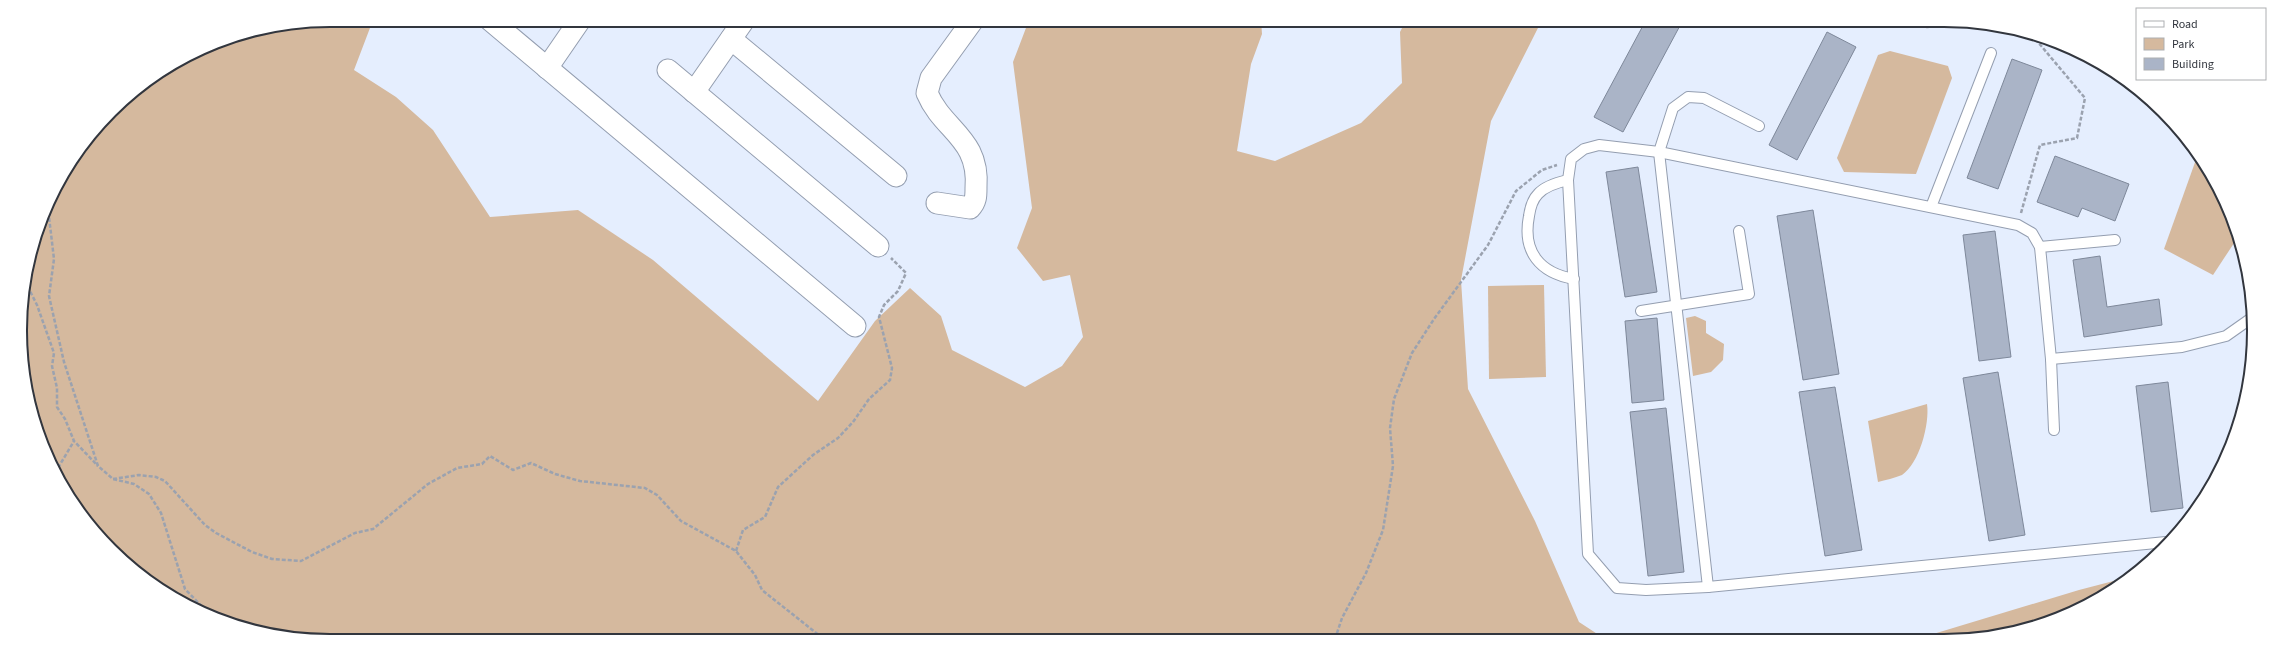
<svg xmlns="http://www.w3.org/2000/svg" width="2274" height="661" font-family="'Source Sans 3',sans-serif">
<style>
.green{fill:#d5b99e}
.building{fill:#aab4c7;stroke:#7e889a}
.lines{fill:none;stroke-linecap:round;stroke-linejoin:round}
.lane-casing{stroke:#949eb0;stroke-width:12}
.street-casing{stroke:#949eb0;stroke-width:23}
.path{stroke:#9ba2af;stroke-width:2.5;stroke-dasharray:4 2;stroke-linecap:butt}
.lane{stroke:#fff;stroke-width:10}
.street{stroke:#fff;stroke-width:21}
.rim{fill:none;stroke:#32363e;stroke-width:2}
</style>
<rect width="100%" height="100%" fill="#e5eefe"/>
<g class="green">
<path d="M330 20H373L354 70 396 97 433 130 490 217 578 210 653 260 818 401 875 321 910 288 941 316 952 350 1025 387 1062 366 1083 337 1070 275 1043 281 1017 248 1032 208 1013 62 1029 20H1261L1262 34 1251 64 1237 151 1275 161 1361 123 1402 83 1400 32 1406 20H1542L1491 121 1461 280 1468 389 1535 521 1579 622 1605 639 331 641 270 635 212 617 158 589 84 519 52 468 31 411 21 310 31 250 52 193 84 141 126 97 212 44 270 26Z"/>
<path d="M1890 51 1948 66 1952 78 1916 174 1844 172 1837 158 1878 55Z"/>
<path d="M2198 154 2230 211 2238 237 2213 275 2164 249Z"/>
<path d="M1544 285 1546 377 1489 379 1488 286Z"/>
<path d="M1695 316 1706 321V333L1724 344 1723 360 1711 372 1693 376 1686 318Z"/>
<path d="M1927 404C1930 424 1919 464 1902 475 1895 478 1885 480 1878 482L1868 421Z"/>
<path d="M2125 578 2063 617 1984 638H1920L2079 590Z"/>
</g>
<g class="building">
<path d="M1646 20H1683L1623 132 1594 117Z"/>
<path d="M1827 32 1856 47 1797 160 1769 145Z"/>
<path d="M2012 59 2042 70 1998 189 1967 178Z"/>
<path d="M2055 156 2129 184 2115 221 2082 208 2078 217 2037 202Z"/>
<path d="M1638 167 1657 292 1625 297 1606 172Z"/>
<path d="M1813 210 1839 374 1803 380 1777 216Z"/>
<path d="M1995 231 2011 357 1979 361 1963 235Z"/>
<path d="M2100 256 2107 307 2159 299 2162 325 2084 337 2073 260Z"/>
<path d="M1657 318 1664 400 1632 403 1625 321Z"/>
<path d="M1998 372 2025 535 1989 541 1963 378Z"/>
<path d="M2168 382 2183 508 2151 512 2136 386Z"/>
<path d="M1835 387 1862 550 1825 556 1799 392Z"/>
<path d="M1666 408 1684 572 1648 576 1630 412Z"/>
</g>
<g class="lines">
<g class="lane-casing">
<g id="lane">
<path d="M1568 180C1559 182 1545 186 1538 194 1533 199 1530 209 1529 216 1522 252 1540 273 1574 279"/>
<path d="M1931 207 1991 53"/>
<path d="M2040 247 2115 240"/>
<path d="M1641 311 1749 294 1739 231"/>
<path d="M2051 359 2182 347 2226 336 2253 317"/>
<path d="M2054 430 2051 359 2040 247 2032 233 2018 225 1659 152 1599 145 1584 149 1571 159 1568 180 1588 554 1617 588 1646 590 1708 587 2166 542"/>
<path d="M1708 587 1659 152 1673 108 1688 97 1704 98 1759 126"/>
</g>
</g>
<g class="street-casing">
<g id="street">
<path d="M490 20 855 326"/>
<path d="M731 39 896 176"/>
<path d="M547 68 580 20"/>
<path d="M668 70 878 246"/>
<path d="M694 92 744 20"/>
<path d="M937 203 970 208C976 202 976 196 976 188 980 138 943 131 927 93L931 78 973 20"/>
</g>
</g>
<g class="path">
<path d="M1909 20 1927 27 1965 22"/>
<path d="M58 183 49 217 54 259 49 296 64 362 98 466 113 479 134 484 149 494 161 513 185 589 213 618"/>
<path d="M2021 213 2040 145 2077 138 2085 98 2032 35"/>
<path d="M25 281 37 305 54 353 52 366 57 388V407L65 419 74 441 98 466"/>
<path d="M55 473 74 441"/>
<path d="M113 479 139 475 156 477 165 481 205 525 216 533 252 552 272 559 301 561 355 533 373 529 428 484 457 468 482 464 490 456 513 470 531 463 555 474 580 481 645 488 657 495 681 521 736 551 755 575 762 590 825 640"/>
<path d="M736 551 743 530 765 517 778 487 813 455 838 438 853 422 869 399 890 380 892 368 879 317 884 305 898 291 906 273 891 258"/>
<path d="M1335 639 1342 618 1366 573 1383 530 1393 466 1390 428 1394 399 1412 353 1434 319 1488 245 1516 191 1542 170 1557 165"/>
</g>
<use href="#lane" class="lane"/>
<use href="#street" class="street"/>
</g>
<path d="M0 0H2274V661H0ZM330 27H1944A303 303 0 0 1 2247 330V331A303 303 0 0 1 1944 634H330A303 303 0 0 1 27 331V330A303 303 0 0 1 330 27Z" fill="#fff" fill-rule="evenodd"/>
<path class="rim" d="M330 27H1944A303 303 0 0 1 2247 330V331A303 303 0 0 1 1944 634H330A303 303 0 0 1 27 331V330A303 303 0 0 1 330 27Z"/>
<rect x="2136" y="8" width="130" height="72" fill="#ffffff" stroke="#adafb2"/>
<rect x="2144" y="21" width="20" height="6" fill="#ffffff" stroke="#adafb2"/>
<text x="2172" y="28" font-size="12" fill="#32363e">Road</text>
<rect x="2144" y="38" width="20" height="12" fill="#d5b99e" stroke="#adafb2"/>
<text x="2172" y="48" font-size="12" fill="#32363e">Park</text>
<rect x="2144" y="58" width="20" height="12" fill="#aab4c7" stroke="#adafb2"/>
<text x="2172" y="68" font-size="12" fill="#32363e">Building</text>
</svg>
